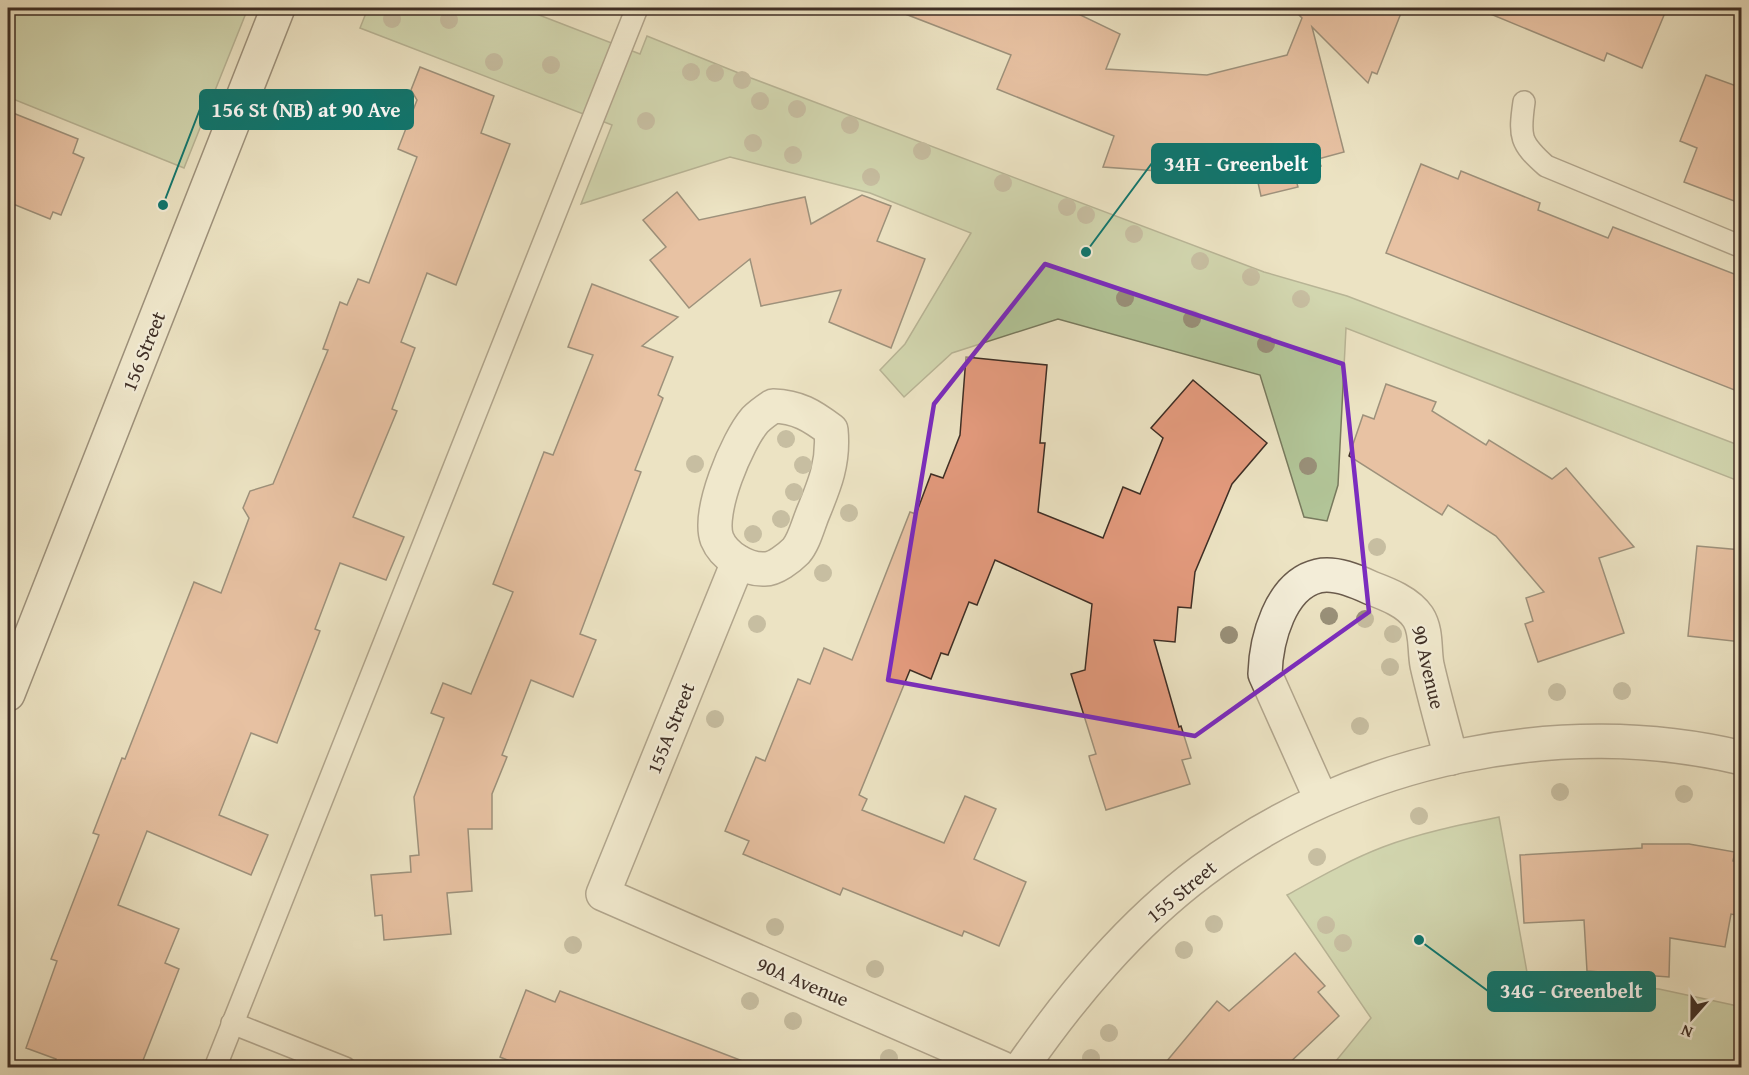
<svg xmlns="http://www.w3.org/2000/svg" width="1749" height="1075" font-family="'Gentium Book Plus',serif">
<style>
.green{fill:#b2c598;stroke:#787a5e;stroke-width:1.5}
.building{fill:#e39a7d;stroke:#3e2e25;stroke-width:1.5}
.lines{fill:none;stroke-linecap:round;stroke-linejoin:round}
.service-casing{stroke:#6a5b4c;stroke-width:24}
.minor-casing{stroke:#6a5b4c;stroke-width:36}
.secondary-casing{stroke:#3e2e25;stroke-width:36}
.service{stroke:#f3edd8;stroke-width:21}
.minor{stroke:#f3edd8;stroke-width:33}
.secondary{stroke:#f3edd8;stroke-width:33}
.tree{fill:#999079}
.marked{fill:none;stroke:#7b2cbf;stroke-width:4.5;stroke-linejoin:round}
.labels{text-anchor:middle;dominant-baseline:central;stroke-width:4.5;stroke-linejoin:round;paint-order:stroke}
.street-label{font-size:20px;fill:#3e2e25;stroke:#f3edd8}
.leader{fill:none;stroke:#0f766e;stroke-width:2}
.callout-dot{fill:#0f766e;stroke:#f3edd8;stroke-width:2}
.callout{fill:#0f766e;stroke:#0f766e;stroke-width:2}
.callout-label{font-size:21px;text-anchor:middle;font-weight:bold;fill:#fff}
</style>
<rect width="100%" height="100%" fill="#ece3c3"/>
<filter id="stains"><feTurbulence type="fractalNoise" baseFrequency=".00333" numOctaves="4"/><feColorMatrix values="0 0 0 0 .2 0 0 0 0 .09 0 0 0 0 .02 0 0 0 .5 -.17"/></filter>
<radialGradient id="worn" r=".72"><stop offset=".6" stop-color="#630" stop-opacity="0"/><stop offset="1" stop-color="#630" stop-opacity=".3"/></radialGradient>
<g class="green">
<path d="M8 8H248L184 168 8 97Z"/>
<path d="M368 8H521L640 54 647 36 751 78 1264 272 1347 296 1741 446V482L1346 328 1338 485 1327 521 1304 517 1260 375 1058 319 952 353 904 397 880 370 905 344 971 233 870 193 730 157 581 204 612 125 360 28Z"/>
<path d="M1499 817 1530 989 1598 985 1659 989 1733 1005 1741 1008V1067H1331L1371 1018 1287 895C1318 878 1349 860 1383 847 1420 833 1459 825 1499 817Z"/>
</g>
<g class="building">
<path d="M896 8H1066L1120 34 1106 69 1207 75 1287 55 1302 18 1292 8H1403L1377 74 1372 72 1368 83 1312 27 1344 152 1318 159 1321 166 1294 173 1298 187 1261 196 1257 178 1103 167 1114 136 997 89 1011 55 895 10Z"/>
<path d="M1476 8H1667L1642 68 1607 53 1604 61Z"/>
<path d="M420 67 494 96 481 133 510 144 456 285 427 273 401 342 415 348 392 409 397 411 353 517 404 537 386 580 340 563 315 629 320 631 277 743 251 733 219 815 268 835 251 875 147 831 118 905 179 929 165 963 179 969 140 1068H53L56 1059 26 1048 57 961 51 959 99 835 93 833 122 758 125 759 194 582 221 593 249 518 243 508 250 491 273 484 328 350 323 349 340 302 347 305 358 279 369 283 417 157 398 149 417 100 411 90Z"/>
<path d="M1706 75 1742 88V204L1684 182 1697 148 1680 141Z"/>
<path d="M8 111 78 139 73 153 84 158 61 215 53 212 50 219 8 202Z"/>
<path d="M1421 164 1458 179 1461 171 1540 203 1538 210 1608 238 1613 227 1742 277V393L1386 253Z"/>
<path d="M677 192 699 220 805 197 811 224 862 195 891 206 877 241 925 259 891 348 829 322 841 290 761 306 750 259 689 308 650 260 666 247 643 220Z"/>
<path d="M592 284 678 317 642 346 673 357 658 395 663 398 635 470 641 472 580 634 596 640 573 697 531 680 502 755 507 757 492 794V829H468L472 891 447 893 451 934 384 940 382 915 375 916 371 875 411 872 410 856 419 855 414 797 444 718 431 713 443 683 471 694 513 592 493 584 544 452 553 455 593 355 568 347Z"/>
<path d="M966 357 1047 365 1040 443H1045L1038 512 1103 538 1123 487 1140 494 1163 438 1151 428 1193 380 1267 443 1232 484 1195 572 1191 608 1178 607 1175 642 1154 640 1179 727 1181 726 1191 758 1182 760 1190 784 1106 810 1090 760 1089 756 1096 754 1071 674 1085 670 1092 604 995 560 977 605 969 602 948 655 941 653 931 679 910 670 859 795 867 799 862 810 944 843 965 796 996 809 974 859 1026 882 999 946 964 931 962 936 843 888 840 895 743 854 749 841 725 831 756 757 765 761 798 679 810 684 824 648 852 660 910 512 916 514 931 474 943 478 960 435Z"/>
<path d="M1386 384 1436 402 1432 411 1486 445 1489 440 1552 479 1566 468 1634 547 1599 558 1624 633 1538 662 1525 624 1533 621 1526 598 1544 592 1496 536 1448 505 1442 515 1349 456 1363 415 1374 419Z"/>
<path d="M1697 546 1742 550V642L1688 636Z"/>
<path d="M1642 844H1689L1735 852 1733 861 1742 863V916L1731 914 1725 947 1670 938 1669 977 1587 971 1584 920 1524 923 1520 855 1642 848Z"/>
<path d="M1295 953 1325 986 1318 992 1339 1016 1284 1068H1161L1217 1001 1229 1011Z"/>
<path d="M526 990 555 1002 560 991 753 1065 752 1068H527L500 1057Z"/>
</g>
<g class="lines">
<g class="service-casing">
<g id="service">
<path d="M1524 102C1519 137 1520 143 1546 166L1742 247"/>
<path d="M232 1023 345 1068"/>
<path d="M215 1068 637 8"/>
</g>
</g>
<g class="minor-casing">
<g id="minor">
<path d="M773 406C798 407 811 415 831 430 834 462 825 484 813 513 808 525 804 542 796 551 789 558 775 569 765 569 746 570 724 556 717 539 707 512 737 441 755 420 760 415 767 410 773 406Z"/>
<path d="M738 562 603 894 1002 1068"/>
<path d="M1321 799 1265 674C1266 640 1280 585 1318 576 1335 572 1356 581 1371 588 1387 594 1408 602 1418 617 1427 631 1424 649 1427 665 1434 696 1443 727 1451 758"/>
<path d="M1021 1068C1072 995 1130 925 1202 871 1350 759 1560 714 1742 758"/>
</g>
</g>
<g class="secondary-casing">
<path id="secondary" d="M8 694 278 8"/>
</g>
<use href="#service" class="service"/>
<use href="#minor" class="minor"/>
<use href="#secondary" class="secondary"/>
</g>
<g class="tree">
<circle cx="392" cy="19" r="9"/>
<circle cx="449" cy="20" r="9"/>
<circle cx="494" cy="62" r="9"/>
<circle cx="551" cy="65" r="9"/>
<circle cx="691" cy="72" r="9"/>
<circle cx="715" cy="73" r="9"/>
<circle cx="742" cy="80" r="9"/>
<circle cx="760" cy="101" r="9"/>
<circle cx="797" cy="109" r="9"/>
<circle cx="646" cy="121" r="9"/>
<circle cx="850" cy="125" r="9"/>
<circle cx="753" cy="143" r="9"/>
<circle cx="922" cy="151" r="9"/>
<circle cx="793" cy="155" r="9"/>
<circle cx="871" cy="177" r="9"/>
<circle cx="1003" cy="183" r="9"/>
<circle cx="1067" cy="207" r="9"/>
<circle cx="1086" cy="215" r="9"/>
<circle cx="1134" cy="234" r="9"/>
<circle cx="1200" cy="261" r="9"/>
<circle cx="1251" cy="277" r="9"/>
<circle cx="1125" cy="298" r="9"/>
<circle cx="1301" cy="299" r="9"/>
<circle cx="1192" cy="319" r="9"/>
<circle cx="1266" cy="344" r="9"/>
<circle cx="786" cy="439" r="9"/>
<circle cx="695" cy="464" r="9"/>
<circle cx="803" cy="465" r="9"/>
<circle cx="1308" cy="466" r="9"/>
<circle cx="794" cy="492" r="9"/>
<circle cx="849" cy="513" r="9"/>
<circle cx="781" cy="519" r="9"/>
<circle cx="753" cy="534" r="9"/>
<circle cx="1377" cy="547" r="9"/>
<circle cx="823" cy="573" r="9"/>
<circle cx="1329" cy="616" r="9"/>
<circle cx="1365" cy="619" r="9"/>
<circle cx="757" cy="624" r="9"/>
<circle cx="1393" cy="634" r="9"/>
<circle cx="1229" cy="635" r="9"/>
<circle cx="1390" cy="667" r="9"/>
<circle cx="1622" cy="691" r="9"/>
<circle cx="1557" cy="692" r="9"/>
<circle cx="715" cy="719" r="9"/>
<circle cx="1360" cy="726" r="9"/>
<circle cx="1560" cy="792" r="9"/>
<circle cx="1684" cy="794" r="9"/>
<circle cx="1419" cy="816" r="9"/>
<circle cx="1317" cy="857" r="9"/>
<circle cx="1214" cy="924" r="9"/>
<circle cx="1326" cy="925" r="9"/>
<circle cx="775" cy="927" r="9"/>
<circle cx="1343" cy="943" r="9"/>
<circle cx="573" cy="945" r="9"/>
<circle cx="1184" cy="950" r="9"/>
<circle cx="875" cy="969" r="9"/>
<circle cx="750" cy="1001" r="9"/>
<circle cx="793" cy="1021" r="9"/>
<circle cx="1109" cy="1033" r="9"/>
<circle cx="889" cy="1058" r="9"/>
<circle cx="1091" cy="1058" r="9"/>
</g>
<path d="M0 0H1749V1075H0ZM1045 264 1343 364 1369 612 1195 736 888 680 934 404Z" fill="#ece3c3" fill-opacity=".55" fill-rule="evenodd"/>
<path class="marked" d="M1045 264 1343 364 1369 612 1195 736 888 680 934 404Z"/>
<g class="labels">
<g class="street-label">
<text transform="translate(143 351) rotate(-68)">156 Street</text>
<text transform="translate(1429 667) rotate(77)">90 Avenue</text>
<text transform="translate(670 728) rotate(-68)">155A Street</text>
<text transform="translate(1181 891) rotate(-40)">155 Street</text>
<text transform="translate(803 981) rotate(23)">90A Avenue</text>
</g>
</g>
<path class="leader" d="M163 205L200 109M1086 252L1152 163M1419 940L1488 991"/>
<g class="callout-dot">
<circle cx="163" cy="205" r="6"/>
<circle cx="1086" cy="252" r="6"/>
<circle cx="1419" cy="940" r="6"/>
</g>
<g class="callout">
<rect x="200" y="90" width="213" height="39" rx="6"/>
<rect x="1152" y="144" width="168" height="39" rx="6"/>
<rect x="1488" y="972" width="167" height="39" rx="6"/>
</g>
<g class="callout-label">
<text x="306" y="117">156 St (NB) at 90 Ave</text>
<text x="1236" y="171">34H - Greenbelt</text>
<text x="1571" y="998">34G - Greenbelt</text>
</g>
<rect width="1749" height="1075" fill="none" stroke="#ece3c3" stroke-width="30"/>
<rect x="9" y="9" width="1731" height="1057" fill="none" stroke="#3e2e25" stroke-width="3"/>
<rect x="15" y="15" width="1719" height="1045" fill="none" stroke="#3e2e25" stroke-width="1.5"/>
<g transform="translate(1692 1018) rotate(201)" stroke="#f3edd8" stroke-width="4.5" paint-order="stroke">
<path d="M0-4.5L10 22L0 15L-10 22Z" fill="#3e2e25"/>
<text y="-9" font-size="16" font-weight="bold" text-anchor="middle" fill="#3e2e25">N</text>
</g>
<rect width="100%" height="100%" filter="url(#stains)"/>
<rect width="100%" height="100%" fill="url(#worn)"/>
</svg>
